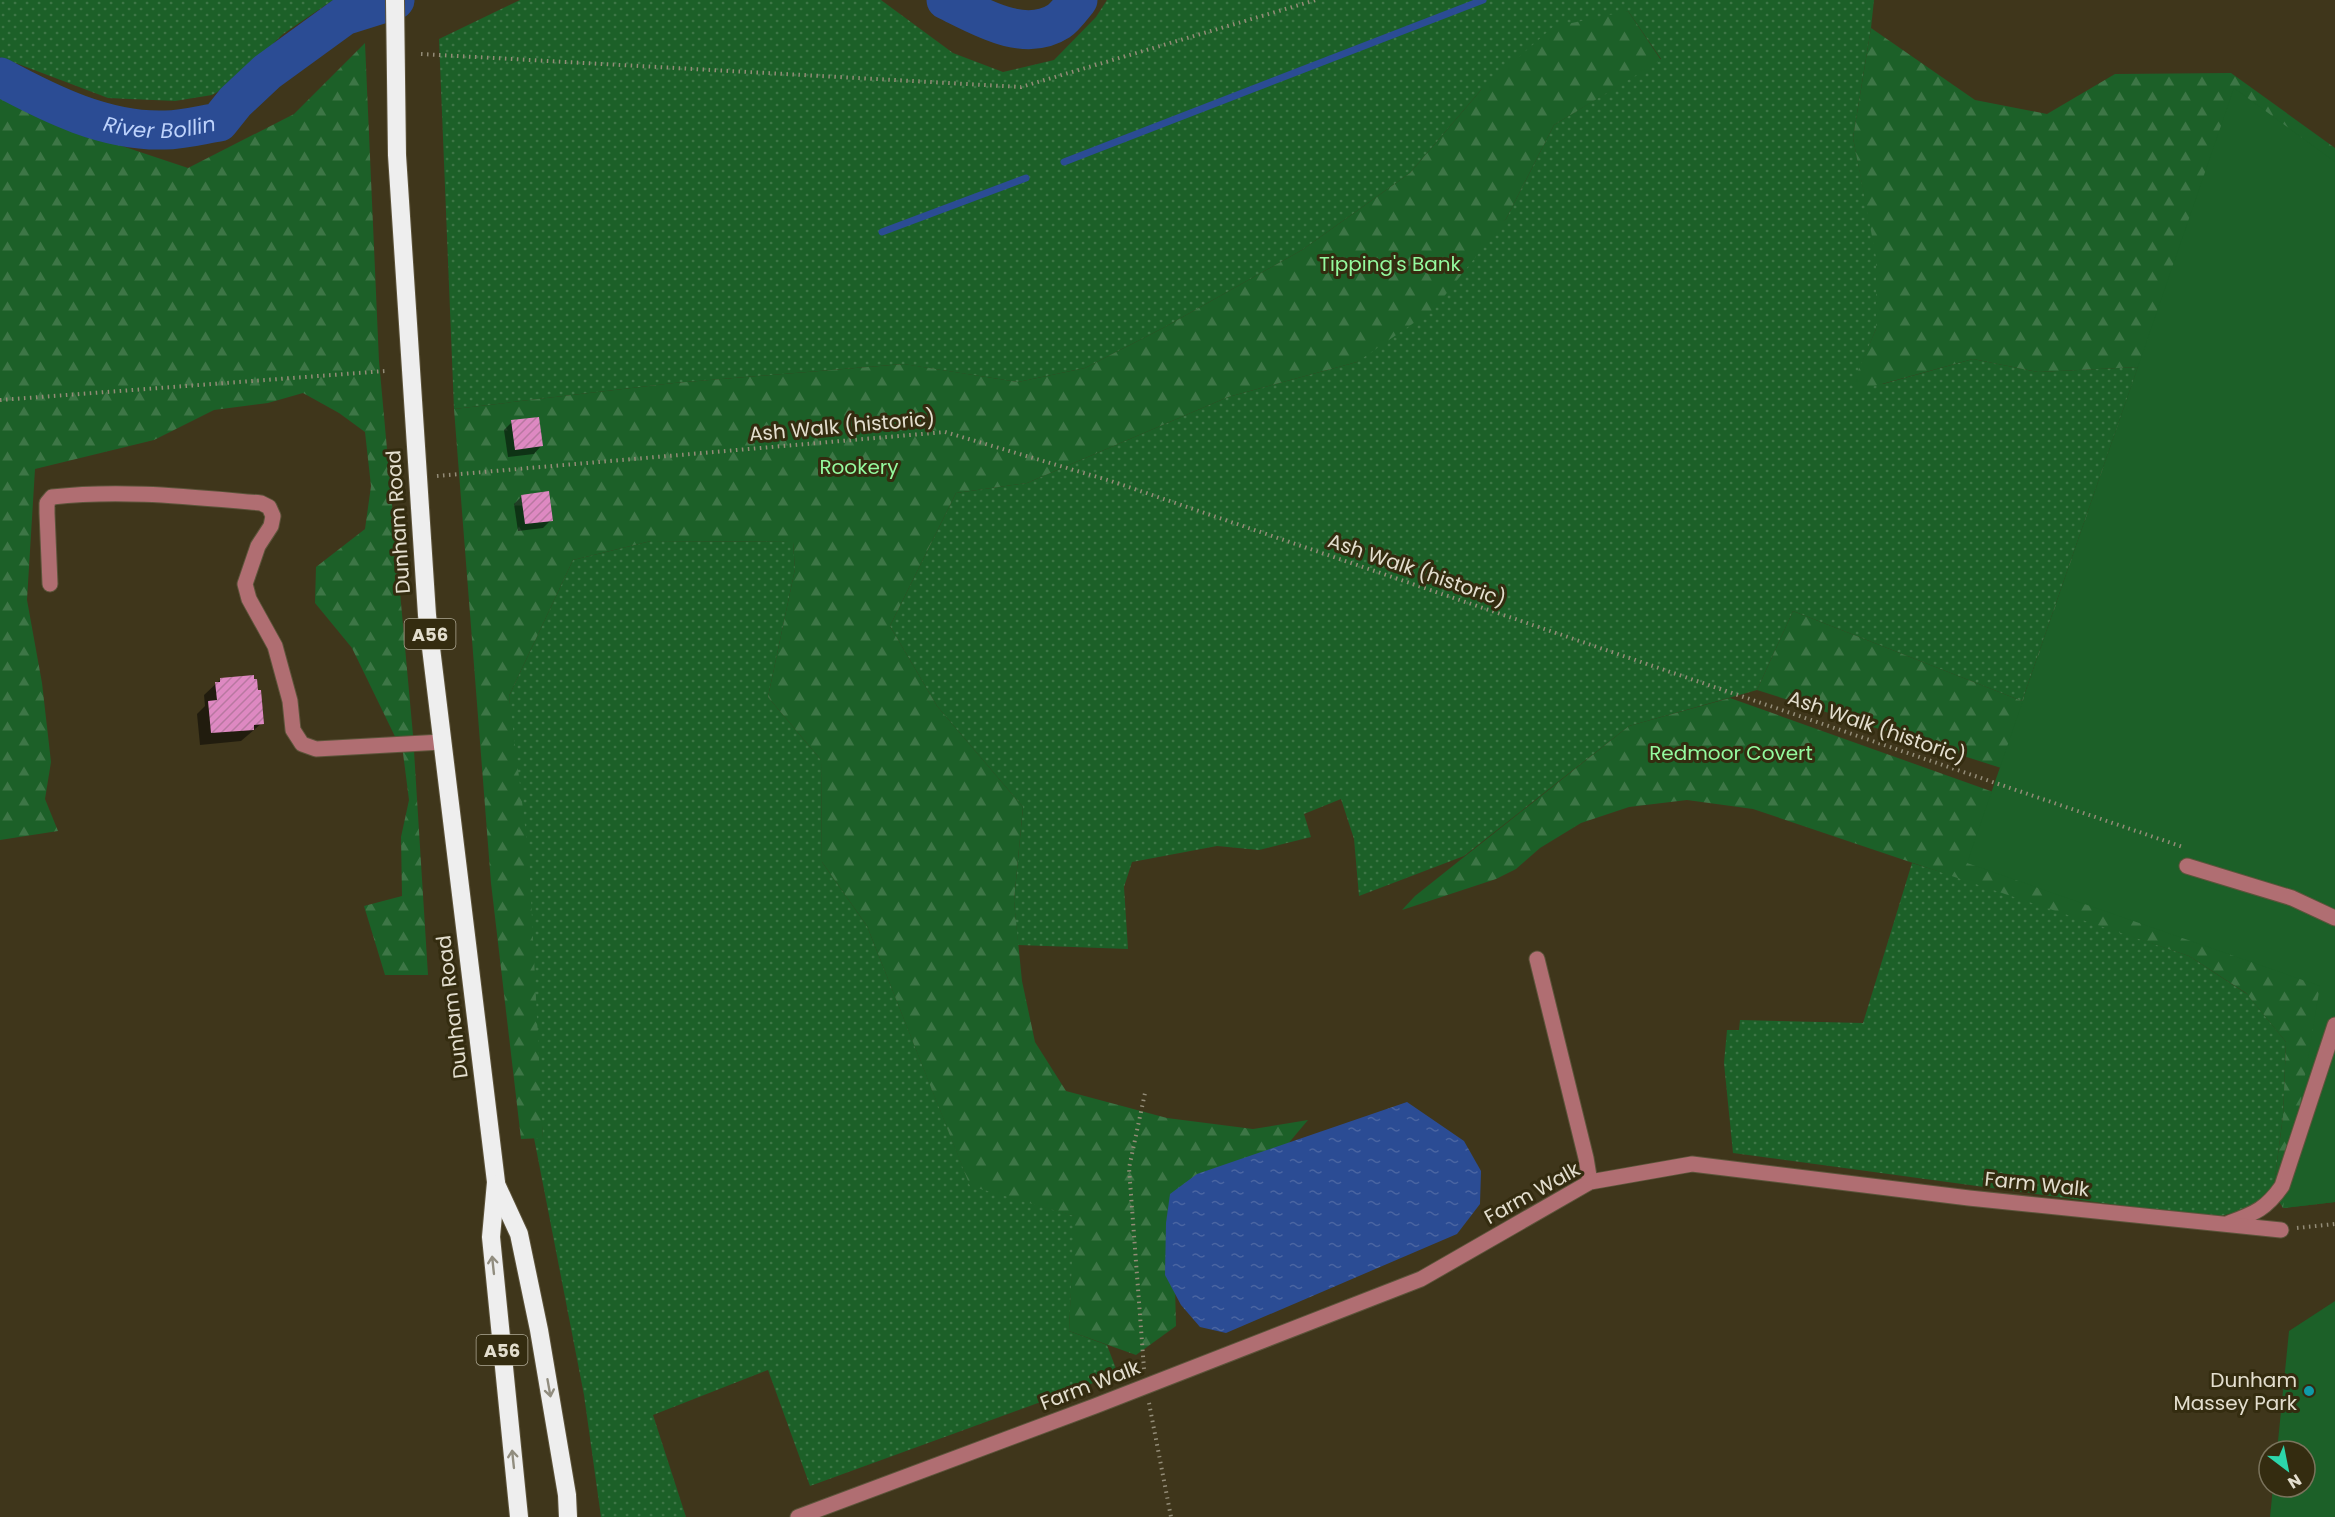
<svg xmlns="http://www.w3.org/2000/svg" width="2335" height="1517" font-family="Poppins,sans-serif">
<style>
.grass{fill:url(#grass-dots)}
.forest{fill:url(#forest-firs)}
.park{fill:#1c6028}
.water{fill:url(#water-ripples)}
.shadow{fill:#0007}
.lines{fill:none;stroke-linecap:round;stroke-linejoin:round}
.stream{stroke:#2b4c94;stroke-width:7}
.river{stroke:#2b4c94;stroke-width:39}
.building{fill:url(#building-hatch)}
.minor-casing{stroke:#5d543b;stroke-width:17}
.highway-casing{stroke:#5d543b;stroke-width:20}
.path{stroke:#938c77;stroke-width:4;stroke-dasharray:1.5 4.5;stroke-linecap:butt}
.minor{stroke:#b06e72;stroke-width:15}
.highway{stroke:#eee;stroke-width:18}
.oneway{stroke:#918d7f}
.culture-dot{fill:#0f9aa8;stroke:#342c10;stroke-width:2}
.labels{text-anchor:middle;dominant-baseline:central;stroke-width:6;stroke-linejoin:round;paint-order:stroke}
.shield{fill:#342c10;stroke:#aea995;stroke-width:1.5}
.shield-label{font-size:18px;font-weight:bold;fill:#e3dece}
.park-label{font-size:20px;fill:#94f99e;stroke:#342c10}
.street-label{font-size:20px;fill:#e3dece;stroke:#342c10}
.poi-label{font-size:20px;fill:#e3dece;stroke:#342c10;text-anchor:end}
.water-label{font-size:21px;font-style:italic;fill:#bed3fc;stroke:#342c10}
</style>
<defs>
<pattern id="grass-dots" width="8" height="8" patternUnits="userSpaceOnUse" patternTransform="scale(1.5)"><rect width="8" height="8" fill="#1c6028"/><path d="M2 2h.1M6 6h.1" fill="none" stroke="#3d7646" stroke-width="1.8" stroke-linecap="round"/></pattern>
<pattern id="forest-firs" width="22" height="20" patternUnits="userSpaceOnUse" patternTransform="scale(1.5)"><rect width="22" height="20" fill="#1c6028"/><path d="M5 1l3.5 6h-7zM16 11l3.5 6h-7z" fill="#3d7646"/></pattern>
<pattern id="water-ripples" width="26" height="14" patternUnits="userSpaceOnUse" patternTransform="scale(1.5)"><rect width="26" height="14" fill="#2b4c94"/><path d="M2 4q2-2 4 0t4 0M15 11q2-2 4 0t4 0" fill="none" stroke="#4a65a2"/></pattern>
<pattern id="building-hatch" width="6" height="6" patternUnits="userSpaceOnUse" patternTransform="scale(1.5)"><rect width="6" height="6" fill="#de89c2"/><path d="M-1 1l2-2M0 6l6-6M5 7l2-2" fill="none" stroke="#b878a1"/></pattern>
</defs>
<rect width="100%" height="100%" fill="#3f361b"/>
<g class="grass">
<path d="M0 0H333L283 34 231 84 212 95 175 101 108 98 0 57Z"/>
<path d="M520 0H881L953 53 1003 72 1054 60 1096 17 1107 0H1874L1871 28 1853 138 1877 257 1876 329 1853 385 1883 384 1973 359 2038 372 2138 367 2022 701 1793 611 1757 690 1629 726 1464 856 1359 896 1354 839 1341 799 1304 814 1311 837 1259 850 1217 846 1132 862 1124 887 1128 949 1018 945 1014 901 1023 807 937 706 890 626 956 493 1027 483 1228 397 1357 362 1506 219 1554 125 1661 59 1628 11 1481 90 1410 173 1302 250 1163 328 1085 368 1018 382 903 364 674 383 454 409 439 39Z"/>
<path d="M651 541 793 542 795 569 768 697 821 760 822 862 867 926 970 1185 1075 1216 1069 1331 1107 1345 1118 1374 810 1486 768 1370 653 1415 686 1517H601L584 1395 534 1138H543L509 696 573 560Z"/>
<path d="M1912 863 1996 889 2189 956 2247 994 2286 1042 2283 1116 2273 1192 2248 1209 2213 1218 1733 1153 1724 1063 1727 1030H1739L1740 1020 1863 1023Z"/>
</g>
<g class="forest">
<path d="M1628 11 1661 60 1554 125 1506 219 1434 309 1357 362 1228 397 1027 483 956 493 890 626 937 706 1023 807 1014 901 1022 981 1035 1042 1066 1091 1167 1118 1253 1129 1308 1120 1266 1170 1174 1242 1176 1326 1136 1355 1069 1331 1074 1216 970 1186 867 926 822 862 821 760 768 697 795 569 793 542 651 541 573 560 509 696 529 858 543 1138 521 1139 491 883 454 409 674 383 904 364 1018 382 1085 368 1163 328 1302 250 1410 173 1481 90 1553 27Z"/>
<path d="M1871 28 1975 100 2047 114 2115 74 2231 73 2335 148V573L2117 805 1757 690 1793 611 2022 701 2138 367 2038 372 1973 359 1860 390 1852 385 1876 329V257L1853 138Z"/>
<path d="M365 43 379 361 413 735 428 975H385L364 906 402 896 401 837 409 800 403 753 352 648 315 603 316 567 365 529 371 486 365 432 339 413 303 393 268 403 214 410 154 440 35 469 27 600 42 683 51 762 45 799 58 831 0 840V97L74 130 188 168 294 114Z"/>
<path d="M1730 698 2136 843 2335 944V1202L2283 1208 2273 1192 2283 1116 2286 1042 2246 993 2189 956 1753 809 1687 800 1629 807 1581 823 1540 848 1516 869 1496 879 1402 910 1415 896 1629 726Z"/>
</g>
<g class="park">
<path d="M2234 88 2335 162V1202L2283 1208 2320 986 1967 863Z"/>
<path d="M2335 1301V1517H2270L2273 1487H2305V1451H2277L2289 1331Z"/>
</g>
<path class="water" d="M1407 1102 1464 1141 1481 1171 1480 1204 1457 1234 1226 1333 1200 1327 1181 1305 1165 1275 1166 1223 1170 1194 1197 1174Z"/>
<g class="shadow">
<path d="M512 422 541 446 534 454 508 457 504 430Z"/>
<path d="M522 496 551 520 543 528 518 531 514 504Z"/>
<path d="M220 680 262 723 241 741 200 745 197 714 205 706 204 695Z"/>
</g>
<g class="lines">
<g class="stream">
<path d="M1064 162 1483 0"/>
<path d="M882 232 1026 178"/>
</g>
<g class="river">
<path d="M946 0C979 16 1024 44 1059 21 1066 16 1072 7 1078 0"/>
<path id="s1" d="M0 77C50 104 106 132 165 130 183 130 201 125 219 122L235 102 267 72 344 16 395 0"/>
</g>
</g>
<g class="building">
<path d="M539 417 543 446 515 450 511 420Z"/>
<path d="M549 491 553 521 525 524 521 495Z"/>
<path d="M254 675V679H257L258 690H261L264 724 254 725V730L211 733 208 701 217 700 215 682H220V678Z"/>
</g>
<g class="lines">
<g class="minor-casing">
<g id="minor">
<path d="M50 584 47 513V503L52 497C122 489 191 497 261 503L269 507 273 516 271 526 258 546 245 584 249 599 275 646 290 701 293 730 302 744 316 749 442 742"/>
<path d="M2187 866 2292 898 2335 918"/>
<path d="M1537 959 1586 1158 1590 1182"/>
<path d="M2229 1223C2255 1213 2266 1209 2282 1186L2335 1025"/>
<path d="M798 1517 1095 1406 1421 1279 1590 1182 1692 1164 1969 1198 2281 1230"/>
</g>
</g>
<g class="highway-casing">
<g id="highway">
<path d="M395 0 397 155 427 615 496 1182 491 1237 519 1517"/>
<path d="M496 1184 519 1234 539 1330 567 1495 568 1517"/>
</g>
</g>
<g class="path">
<path d="M421 54 1021 87 1316 0"/>
<path d="M0 400 385 371"/>
<path d="M437 476 945 432 1111 481 2183 847"/>
<path d="M2297 1228 2335 1224"/>
<path d="M1144 1369 1129 1168 1145 1093"/>
<path d="M1149 1403 1171 1517"/>
</g>
<use href="#minor" class="minor"/>
<use href="#highway" class="highway"/>
</g>
<defs><path id="oneway-shaft" d="M-6 0H5M1.5-3L5.5 0L1.5 3" fill="none" stroke-width="1.6" stroke-linecap="round" stroke-linejoin="round" transform="scale(1.5)"/></defs>
<g class="oneway">
<use href="#oneway-shaft" transform="translate(493 1265) rotate(-96)"/>
<use href="#oneway-shaft" transform="translate(549 1388) rotate(80)"/>
<use href="#oneway-shaft" transform="translate(513 1459) rotate(-96)"/>
</g>
<circle class="culture-dot" cx="2309" cy="1391" r="6"/>
<g class="labels">
<g class="shield">
<rect x="404.5" y="619" width="51" height="30" rx="4.5"/>
<rect x="476.5" y="1335" width="51" height="30" rx="4.5"/>
</g>
<g class="shield-label">
<text x="430" y="634">A56</text>
<text x="502" y="1350">A56</text>
</g>
<g class="park-label">
<text x="1390" y="264">Tipping's Bank</text>
<text x="859" y="467">Rookery</text>
<text x="1731" y="753">Redmoor Covert</text>
</g>
<g class="street-label">
<text transform="translate(842 426) rotate(-5)">Ash Walk (historic)</text>
<text transform="translate(398 522) rotate(-94)">Dunham Road</text>
<text transform="translate(1417 570) rotate(19)">Ash Walk (historic)</text>
<text transform="translate(1877 727) rotate(19)">Ash Walk (historic)</text>
<text transform="translate(452 1007) rotate(-97)">Dunham Road</text>
<text transform="translate(2037 1184) rotate(6)">Farm Walk</text>
<text transform="translate(1532 1193) rotate(-29)">Farm Walk</text>
<text transform="translate(1090 1385) rotate(-21)">Farm Walk</text>
</g>
<g class="poi-label">
<text x="2297" y="1380">Dunham<tspan x="2297" dy="23">Massey Park</tspan></text>
</g>
<g class="water-label">
<text stroke="none"><textPath href="#s1" startOffset="170">River Bollin</textPath></text>
</g>
</g>
<g transform="translate(2287 1469) rotate(148)"><circle r="28" fill="#342c10" stroke="#7a735c" stroke-width="1.5"/>
<path d="M0-4.5L10 22L0 15L-10 22Z" fill="#2cd5ab"/>
<text y="-9" font-size="16" font-weight="bold" text-anchor="middle" fill="#e3dece">N</text>
</g>
</svg>
